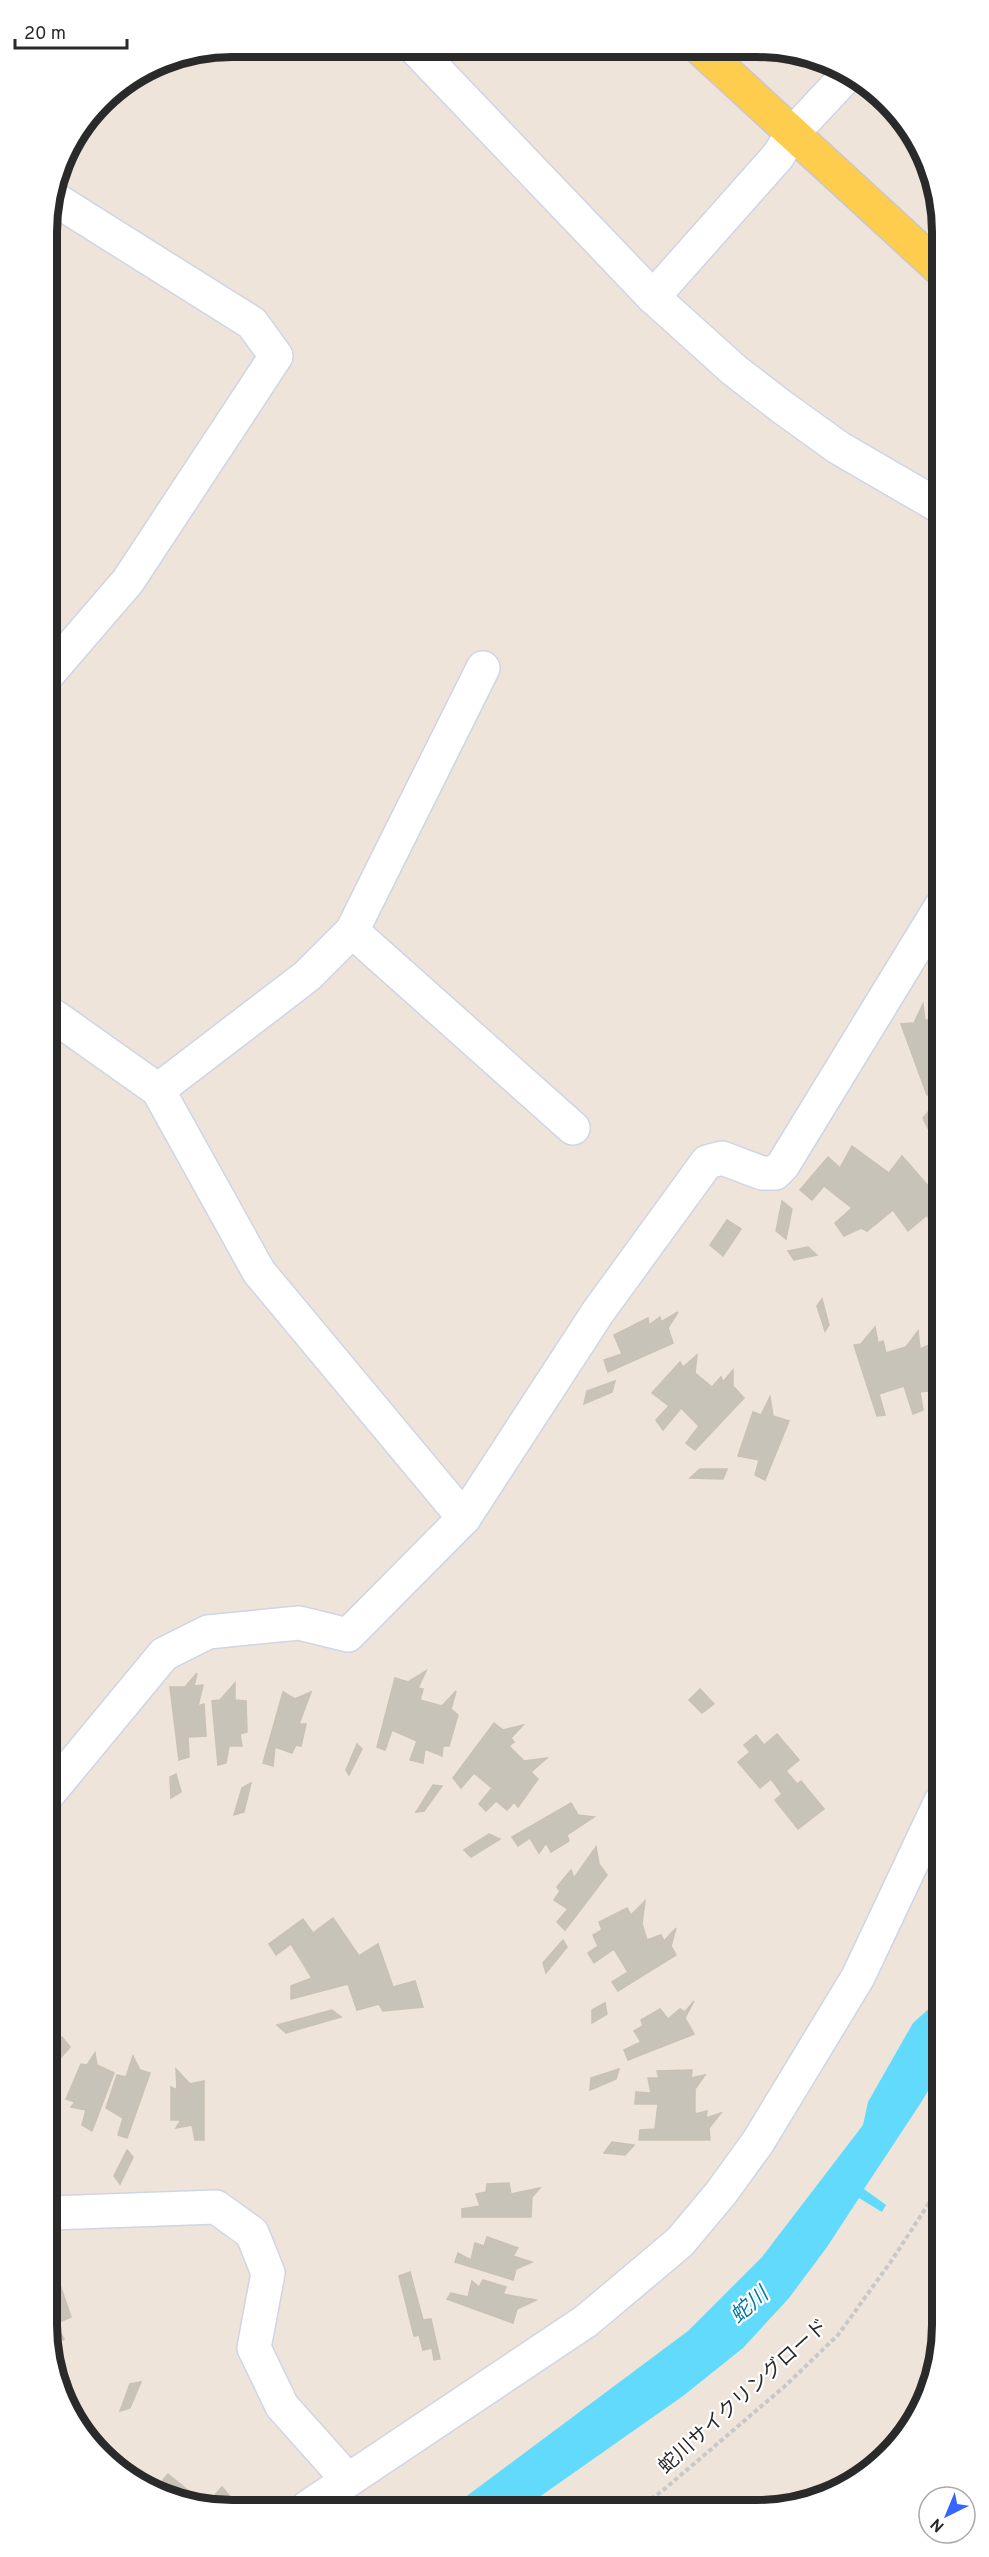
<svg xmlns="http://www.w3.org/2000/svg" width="989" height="2557" font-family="Overpass,'Noto Sans JP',sans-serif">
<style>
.water{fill:#62dafb}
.building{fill:#c8c3b9;stroke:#c9c1b4;stroke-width:1.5}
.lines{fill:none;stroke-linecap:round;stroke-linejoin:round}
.minor-casing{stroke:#cfd5e5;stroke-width:36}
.major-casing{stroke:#c8c8c8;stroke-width:36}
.path{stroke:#c8c8c8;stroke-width:4;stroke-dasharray:4.5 3;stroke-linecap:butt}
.minor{stroke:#fff;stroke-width:33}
.major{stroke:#ffcd4e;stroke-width:33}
.labels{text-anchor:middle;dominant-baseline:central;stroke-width:4.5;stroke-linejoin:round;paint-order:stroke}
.street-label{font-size:20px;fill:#2a2a2a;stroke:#fff}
.water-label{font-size:21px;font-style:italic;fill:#0077a8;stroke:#fff}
.rim{fill:none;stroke:#2a2a2a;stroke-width:8}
</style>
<rect width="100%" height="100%" fill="#eee4da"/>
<path class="water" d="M942 1997V2067L922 2101 864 2189 886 2205 882 2212 859 2198 827 2247 789 2298 743 2348 683 2396 525 2507H452L688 2331 762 2257 863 2125 868 2102 913 2023Z"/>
<g class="building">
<path d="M923 1004 925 1021 931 1018 937 1028H940V1066L932 1068 938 1093 927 1095 901 1024 914 1023Z"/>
<path d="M929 1111 937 1131 932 1136 923 1118Z"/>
<path d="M852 1146 889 1173 902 1156 936 1195 940 1191V1216L930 1222 927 1215 908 1231 893 1210 867 1231 861 1228 844 1236 835 1223 852 1208 824 1186 812 1200 800 1190 828 1157 840 1168Z"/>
<path d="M782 1201 792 1209 786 1239 776 1231Z"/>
<path d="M727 1220 741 1229 723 1256 710 1245Z"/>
<path d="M808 1247 817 1255 794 1260 788 1251Z"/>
<path d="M822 1299 829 1325 825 1331 817 1306Z"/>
<path d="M678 1312 668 1328 673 1343 608 1372 604 1360 622 1354 614 1335 648 1318 649 1325 660 1317 661 1322Z"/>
<path d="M875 1327 878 1343 883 1341 886 1353 906 1347 918 1331 920 1349 929 1345 940 1380 932 1381 934 1390 920 1392 923 1410 913 1414 904 1386 879 1394 885 1415 877 1416 854 1345 861 1344Z"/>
<path d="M697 1355 695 1373 712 1387 721 1377 723 1382 733 1370V1386L744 1398 695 1450 686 1443 699 1426 681 1408 663 1430 656 1420 669 1406 652 1393 680 1362 683 1367Z"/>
<path d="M615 1381 612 1392 584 1404 587 1391Z"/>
<path d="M770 1397 773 1416 789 1421 765 1480 755 1475 759 1460 738 1456 753 1412 761 1415Z"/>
<path d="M700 1469H727L723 1479 690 1478Z"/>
<path d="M426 1671 418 1688 423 1689 420 1700 442 1706 456 1691 451 1709 458 1715 449 1746H443L442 1756 425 1749 423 1763 410 1760 417 1741 392 1730 385 1750 377 1747 395 1678 408 1682Z"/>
<path d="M197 1673 194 1686 203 1685 198 1706 204 1704 206 1736 188 1737 189 1757 179 1760 170 1687H185Z"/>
<path d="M235 1683V1700L246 1701 247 1732 240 1734 242 1746H229L226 1763 218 1765 212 1701 220 1700Z"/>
<path d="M700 1689 714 1704 702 1713 689 1700Z"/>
<path d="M283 1692 295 1699 311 1692 299 1724H306L301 1746 296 1745 292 1753 275 1747 273 1766 263 1763Z"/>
<path d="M494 1723 503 1730 523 1725 511 1738 514 1742 509 1746 524 1761 547 1758 531 1772 538 1779 518 1807 514 1802 507 1810 496 1801 486 1811 479 1804 492 1788 474 1773 461 1788 453 1778Z"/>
<path d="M777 1734 799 1760 786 1771 797 1784 801 1781 824 1809 798 1829 775 1800 782 1794 771 1779 760 1788 738 1762 750 1752 744 1745 756 1735 764 1745Z"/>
<path d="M357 1744 362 1749 349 1775 346 1770Z"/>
<path d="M176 1774 181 1792 171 1798 170 1777Z"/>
<path d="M251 1783 244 1812 234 1815 242 1788Z"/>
<path d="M433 1785 442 1786 424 1811 416 1812Z"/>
<path d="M571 1803 578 1815 594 1817 567 1835 569 1841 551 1852 546 1843 539 1853 530 1838 518 1846 512 1837Z"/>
<path d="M489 1834 500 1839 471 1857 464 1850Z"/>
<path d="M596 1847 599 1864 607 1875 565 1930 557 1922 568 1909 554 1900 560 1891 557 1887 571 1870 574 1878Z"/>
<path d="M645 1901 642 1924 647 1940 661 1935 664 1941 676 1928 671 1946 676 1955 618 1991 612 1982 628 1972 614 1949 594 1963 588 1953 598 1946 593 1935 602 1930 599 1922 627 1908 631 1915Z"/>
<path d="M333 1918 359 1956 378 1944 393 1987 415 1981 423 2007 383 2011 379 2004 357 2010 348 1984 291 1999V1986L312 1978 291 1944 276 1955 269 1944 303 1919 313 1933Z"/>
<path d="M563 1940 567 1947 546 1973 543 1963Z"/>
<path d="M694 2001 685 2018 694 2034 628 2060 624 2050 641 2042 634 2031 643 2026 641 2020 660 2009 668 2019 680 2009 685 2012Z"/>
<path d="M605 2003 607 2014 592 2023V2010Z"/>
<path d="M332 2010 341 2017 286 2033 277 2025Z"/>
<path d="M50 2036 55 2044 62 2037 70 2047 50 2070Z"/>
<path d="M95 2053 97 2065 114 2073 92 2131 82 2125 86 2110 71 2107 75 2102 66 2099 81 2064 87 2065Z"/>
<path d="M133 2056 140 2070 150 2073 127 2138 118 2135 123 2118 106 2108 117 2075 126 2077Z"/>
<path d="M176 2069 190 2084 204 2081V2140H195L192 2125 176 2128 181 2120H171V2087L177 2090Z"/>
<path d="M619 2069 616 2079 590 2090 591 2078Z"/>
<path d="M692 2070 691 2078 705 2075 695 2089V2114L707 2111 706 2118 721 2113 709 2128 710 2140H639L640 2130 655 2129 658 2104H635L636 2092 651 2093 648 2078H659L657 2071Z"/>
<path d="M612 2142 634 2145 625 2155 604 2153Z"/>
<path d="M127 2150 133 2157 120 2184 114 2176Z"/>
<path d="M509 2183 511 2194 540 2188 532 2197 531 2217H462V2209L480 2206 476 2194 486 2192 487 2184Z"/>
<path d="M487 2237 518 2248 513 2256 532 2262 516 2269 513 2280 455 2262 458 2253 471 2260 475 2243 484 2246Z"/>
<path d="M410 2272 423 2320 431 2319 440 2359 434 2360 432 2348 423 2350 419 2335 414 2336 399 2276Z"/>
<path d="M50 2276 53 2285 59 2282 71 2317 55 2324 64 2339 53 2346 50 2340Z"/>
<path d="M483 2280 506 2287 503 2294 536 2300 517 2309 513 2323 447 2299 451 2293 468 2297 472 2281 479 2287Z"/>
<path d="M141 2382 130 2408 120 2411 130 2384Z"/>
<path d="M168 2474 206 2505 222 2487 237 2505 196 2507 150 2491 146 2489 153 2492Z"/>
</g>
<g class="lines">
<g class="minor-casing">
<g id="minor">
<path d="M415 48 653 297 734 370 782 407 839 448 939 506"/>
<path d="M653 297 778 156 792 134 850 72"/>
<path d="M48 674 128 581 276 356 252 323 53 198"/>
<path d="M352 931 573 1128"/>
<path d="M48 1012 158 1090 259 1272 464 1518"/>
<path d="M158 1090 307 976 352 931 483 668"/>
<path d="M49 1793 164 1654 208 1632 299 1623 348 1635 464 1518 598 1312 707 1162 722 1158 762 1173H775L783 1165 940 908"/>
<path d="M50 2213 216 2207 252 2233 268 2273 254 2348 282 2406 348 2480"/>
<path d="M308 2507 586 2321 680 2242 721 2193 758 2142 858 1977 941 1801"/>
</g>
</g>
<g class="major-casing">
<path id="major" d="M702 50 939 268"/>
</g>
<path class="path" d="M638 2507 661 2492 785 2386 838 2335 892 2260 942 2183"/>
<use href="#minor" class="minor"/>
<use href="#major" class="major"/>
</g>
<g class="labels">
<g class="street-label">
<text transform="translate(744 2397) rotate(-42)">蛇川サイクリングロード</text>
</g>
<g class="water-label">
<text transform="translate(750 2306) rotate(-41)">蛇川</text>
</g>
</g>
<path d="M0 0H989V2557H0ZM232 57H757A175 175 0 0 1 932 232V2325A175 175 0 0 1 757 2500H232A175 175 0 0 1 57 2325V232A175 175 0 0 1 232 57Z" fill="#fff" fill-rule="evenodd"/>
<path class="rim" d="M232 57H757A175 175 0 0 1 932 232V2325A175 175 0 0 1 757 2500H232A175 175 0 0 1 57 2325V232A175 175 0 0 1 232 57Z"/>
<g transform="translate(947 2515) rotate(223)"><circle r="28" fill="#ffffff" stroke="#aaaaaa" stroke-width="1.5"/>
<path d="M0-4.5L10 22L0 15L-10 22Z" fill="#3666ff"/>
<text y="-9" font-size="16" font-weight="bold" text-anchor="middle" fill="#2a2a2a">N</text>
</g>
<path d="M15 39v9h112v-9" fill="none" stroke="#2a2a2a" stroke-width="3"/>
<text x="24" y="39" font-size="18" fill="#2a2a2a" stroke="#ffffff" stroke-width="4.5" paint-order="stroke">20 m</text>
</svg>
